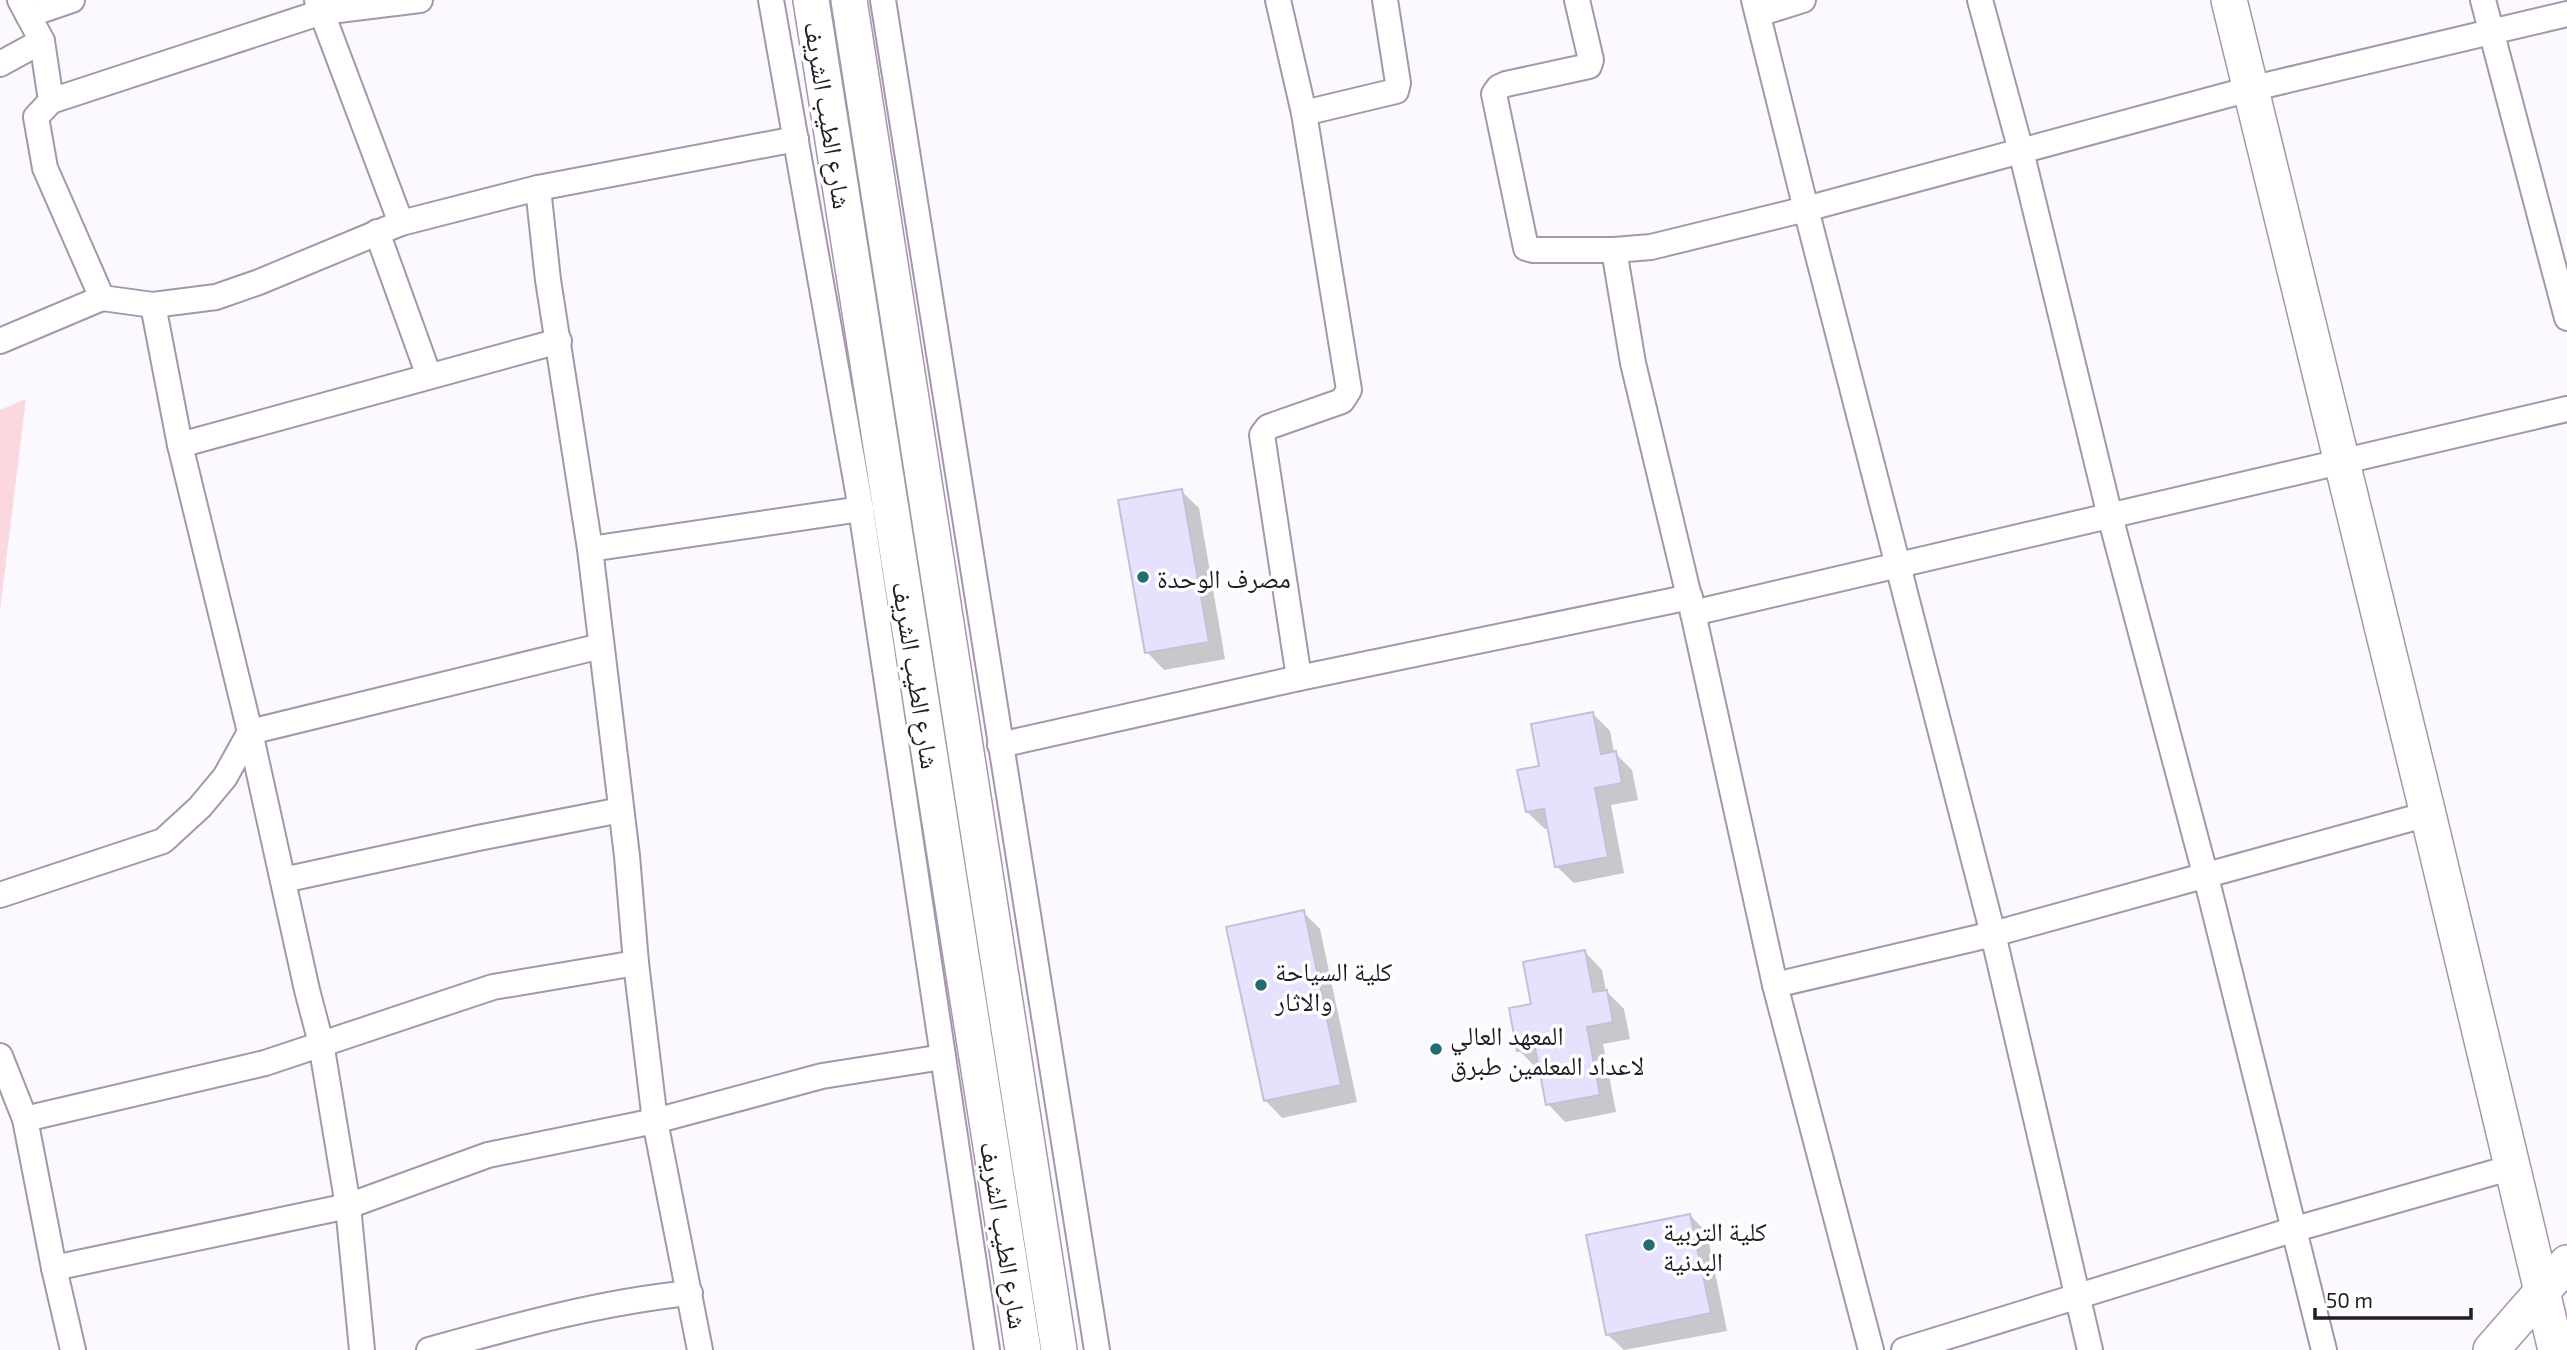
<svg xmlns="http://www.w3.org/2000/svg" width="2567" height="1350" font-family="'Exo 2','Noto Naskh Arabic',sans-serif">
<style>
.green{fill:#fbd8e0}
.shadow{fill:#0003}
.building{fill:#e6e1fc;stroke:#c4c0da;stroke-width:2}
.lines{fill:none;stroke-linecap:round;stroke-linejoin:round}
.street-casing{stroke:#a596ab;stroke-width:28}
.secondary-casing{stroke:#a596ab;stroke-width:38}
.street{stroke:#fff;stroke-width:24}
.secondary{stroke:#fff;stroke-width:35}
.poi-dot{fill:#216d71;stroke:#fff;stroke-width:2.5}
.labels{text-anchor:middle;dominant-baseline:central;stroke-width:7;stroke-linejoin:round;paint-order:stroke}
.street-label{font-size:26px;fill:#231d25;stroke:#fff}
.poi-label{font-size:26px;fill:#231d25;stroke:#fff;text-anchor:start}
</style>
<rect width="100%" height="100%" fill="#fcf9fe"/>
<path class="green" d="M26 399 0 610V410Z"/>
<g class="shadow">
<path d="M1181 491 1199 508 1225 659 1164 670 1147 652Z"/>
<path d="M1593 714 1610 731 1614 752 1632 770 1638 800 1611 805 1624 873 1574 883 1556 866 1549 828 1545 829 1527 812 1541 767Z"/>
<path d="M1303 912 1320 929 1357 1102 1282 1118 1265 1100Z"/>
<path d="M1585 952 1602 970 1606 991 1624 1009 1630 1039 1603 1044 1616 1112 1565 1122 1548 1104 1541 1067 1536 1068 1519 1050 1533 1006Z"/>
<path d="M1690 1215 1707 1233 1727 1331 1624 1350 1607 1334Z"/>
</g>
<g class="building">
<path d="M1182 489 1209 642 1145 653 1118 500Z"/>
<path d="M1593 712 1601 754 1616 751 1622 783 1595 788 1608 857 1555 867 1544 809 1526 812 1517 770 1539 766 1531 724Z"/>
<path d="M1304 910 1341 1085 1264 1101 1226 927Z"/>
<path d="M1585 950 1593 992 1607 990 1613 1022 1587 1027 1600 1095 1546 1105 1535 1048 1517 1051 1509 1008 1531 1004 1523 962Z"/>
<path d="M1690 1214 1711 1313 1606 1335 1586 1235Z"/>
</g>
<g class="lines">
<g class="street-casing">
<g id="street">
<path d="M20 0 42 41 51 101 322 12 420 0"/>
<path d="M771 0 861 509 987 1350"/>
<path d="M883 0 1097 1350"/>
<path d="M1278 0 1304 113 1349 390 1342 401 1268 427 1262 435 1299 678"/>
<path d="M1577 0 1591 60 1589 66 1506 84 1499 87 1494 94 1526 248 1533 250H1614"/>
<path d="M1754 0 1806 209 1993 934 2090 1350"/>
<path d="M1980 0 2021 151 2110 516 2206 877 2324 1350"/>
<path d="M2483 0 2567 318"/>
<path d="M1758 14 1803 0"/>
<path d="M28 15 72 0"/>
<path d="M0 64 42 41"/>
<path d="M51 101 36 117 45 168 102 298 153 305 216 297 259 282 401 223 317 0"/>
<path d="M1304 113 1396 91 1398 83 1385 0"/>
<path d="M538 188 796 139"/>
<path d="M401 223 538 188 548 280 590 549 627 856 636 963 655 1121 700 1350"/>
<path d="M377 232 429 376"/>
<path d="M153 305 180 445 250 732 307 990 321 1043 348 1206 362 1350"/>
<path d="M0 341 102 298"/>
<path d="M180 445 559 341"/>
<path d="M590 549 861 509"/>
<path d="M1693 613 2567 409"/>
<path d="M1000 745 1299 678 1690 597"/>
<path d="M283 880 478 838 621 810"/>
<path d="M0 895 163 841 200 807 225 777 250 732 601 646"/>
<path d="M1775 985 1993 934 2428 814"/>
<path d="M0 1056 25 1119 54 1268 73 1350"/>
<path d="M25 1119 265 1063 493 987 636 963"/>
<path d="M54 1268 348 1206 488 1155 655 1121 822 1076 943 1057"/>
<path d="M429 1350C515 1326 600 1302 690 1293"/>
<path d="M1871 1350 1775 985 1693 613 1633 363 1614 250 1651 247 1806 209 2250 89 2567 14"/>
<path d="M1904 1350 2292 1230 2513 1167"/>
</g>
</g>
<g class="secondary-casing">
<g id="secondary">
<path d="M811 0 1023 1350"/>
<path d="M849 0 1059 1350"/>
<path d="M2229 0 2428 814 2556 1350"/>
<path d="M2491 1350 2567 1263"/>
</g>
</g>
<use href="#street" class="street"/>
<use href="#secondary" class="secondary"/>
</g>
<g class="poi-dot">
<circle cx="1143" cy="577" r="7"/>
<circle cx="1261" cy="985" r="7"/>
<circle cx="1436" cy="1049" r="7"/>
<circle cx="1649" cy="1245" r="7"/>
</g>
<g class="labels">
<g class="street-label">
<text transform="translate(829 115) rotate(81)">شارع الطيب الشريف</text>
<text transform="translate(917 675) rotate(81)">شارع الطيب الشريف</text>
<text transform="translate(1005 1235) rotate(81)">شارع الطيب الشريف</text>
</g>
<g class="poi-label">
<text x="1157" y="577">مصرف الوحدة</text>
<text x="1275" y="970">كلية السياحة<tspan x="1275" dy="30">والاثار</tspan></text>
<text x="1450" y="1034">المعهد العالي<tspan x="1450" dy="30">لاعداد المعلمين طبرق</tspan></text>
<text x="1663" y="1230">كلية التربية<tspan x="1663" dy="30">البدنية</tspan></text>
</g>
</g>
<path d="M2315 1308v10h156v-10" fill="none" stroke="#231d25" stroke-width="3.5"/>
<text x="2326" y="1308" font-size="21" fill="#231d25" stroke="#ffffff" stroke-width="5" paint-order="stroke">50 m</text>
</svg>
